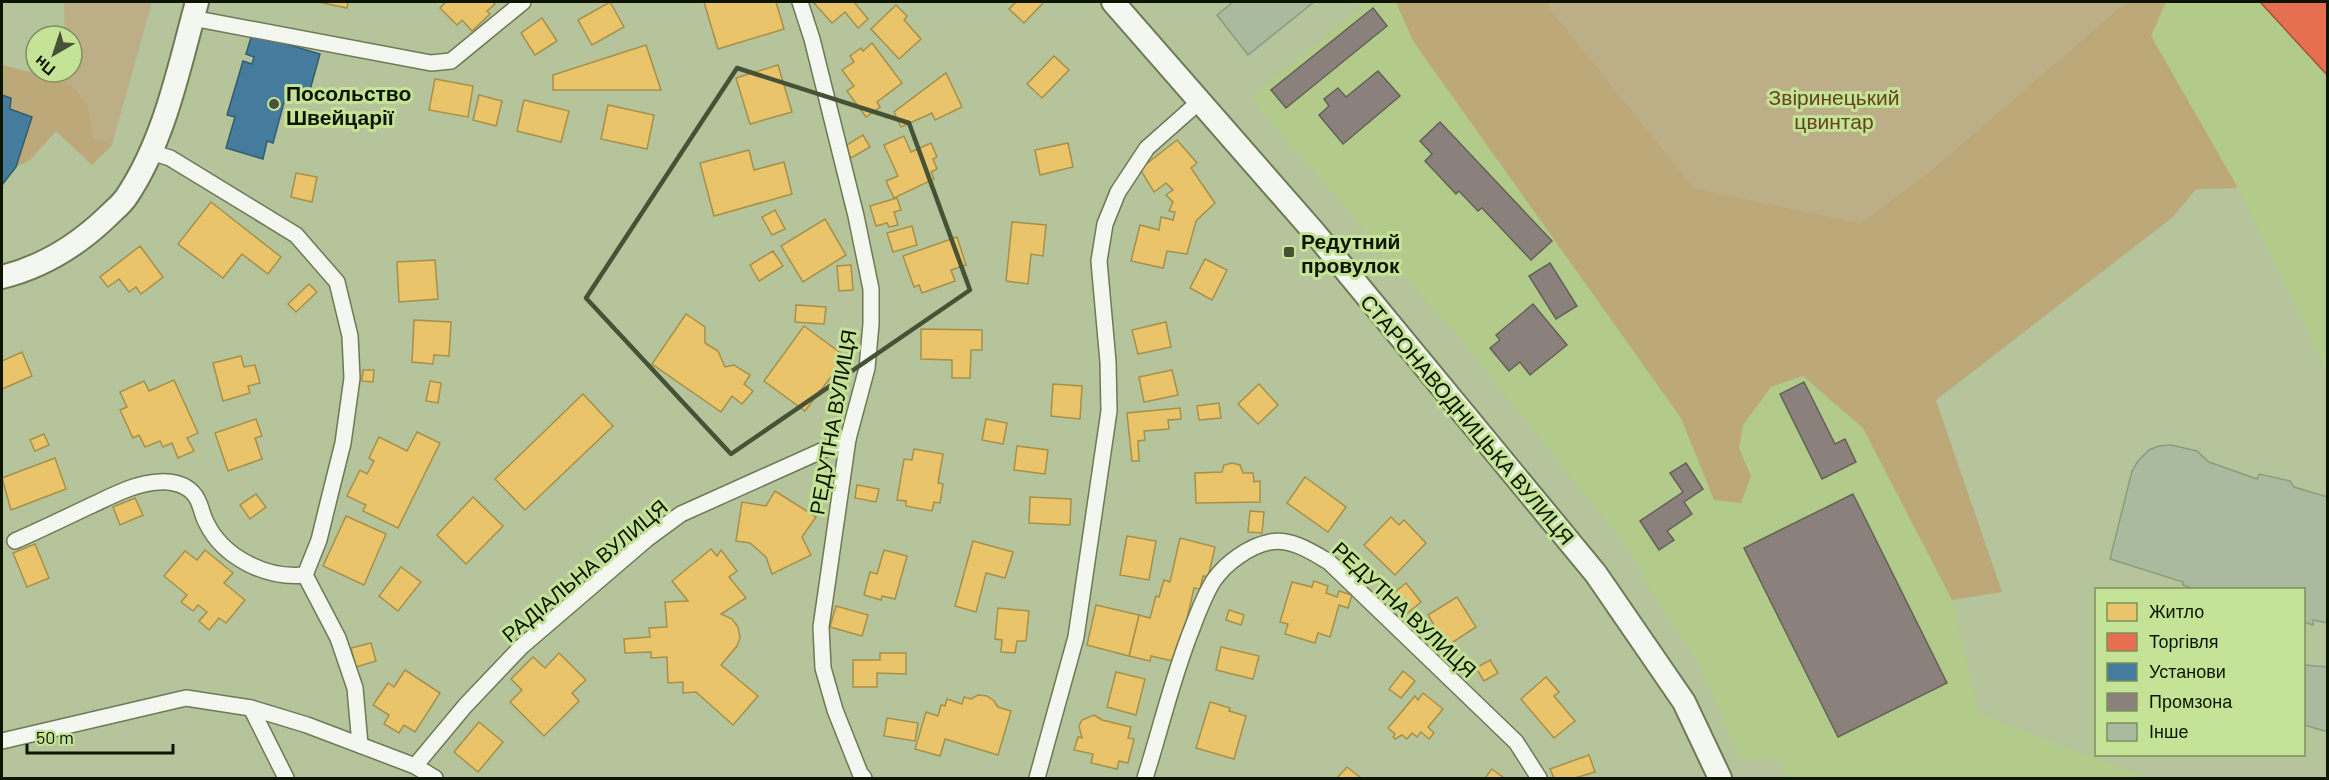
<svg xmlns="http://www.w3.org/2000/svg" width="2329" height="780" font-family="Barlow,sans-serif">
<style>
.built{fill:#b3cb8a}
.green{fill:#bcaf88}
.forest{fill:#bda87a}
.homes{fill:#e9c46a;stroke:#a6904a;stroke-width:1.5}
.shops{fill:#e76f51;stroke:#a55439;stroke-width:1.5}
.public{fill:#457b9d;stroke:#345c6e;stroke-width:1.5}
.industry{fill:#8a817c;stroke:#646157;stroke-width:1.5}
.building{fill:#aaba9e;stroke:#8b9d7f;stroke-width:1.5}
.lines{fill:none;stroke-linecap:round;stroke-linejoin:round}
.minor-casing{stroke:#6e7956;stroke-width:18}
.secondary-casing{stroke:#6e7956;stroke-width:26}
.minor{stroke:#f4f6f0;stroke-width:15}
.secondary{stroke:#f4f6f0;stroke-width:22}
.marked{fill:none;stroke:#465236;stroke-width:4.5;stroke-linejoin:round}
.poi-dot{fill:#465236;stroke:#c5e396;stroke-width:2}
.labels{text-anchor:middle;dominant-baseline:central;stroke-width:6;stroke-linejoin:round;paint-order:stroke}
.poi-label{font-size:21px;font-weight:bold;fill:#0b1500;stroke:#c5e396;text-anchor:start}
.park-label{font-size:21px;fill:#66431d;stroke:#c5e396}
.street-label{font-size:21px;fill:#0b1500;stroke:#c5e396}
</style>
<rect width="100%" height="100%" fill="#b5c49a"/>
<g class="built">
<path d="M1367 2H1396L1413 41 1681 418 1714 500 1751 476 1739 448 1743 425 1771 387 1803 376 1863 428 1952 600 1979 714 2148 778H1787L1780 758 1741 760 1700 667 1649 587 1629 549 1459 338 1250 98Z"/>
<path d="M2166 2H2327V372L2238 188 2151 36Z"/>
</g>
<g class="green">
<path d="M64 2H152L112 145 93 138 88 106 65 81V72H72V36H65Z"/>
<path d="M1548 2H2126L1927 174 1860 223 1694 188 1551 10Z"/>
</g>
<g class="forest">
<path d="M1396 2H1548L1551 10 1694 188 1860 223 1927 174 2126 2H2166L2151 36 2238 188 2196 189 2173 217 1936 400 2002 592 1952 600 1863 428 1803 376 1771 387 1743 425 1739 448 1751 476 1741 503 1714 500 1681 418 1413 41Z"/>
<path d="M2 65 25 71 56 74 74 88 88 106 93 138 112 145 92 165 56 131 30 160 16 167 32 117 10 109 11 98 2 95Z"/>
</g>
<g class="homes">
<path d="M318 2H348L347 8Z"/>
<path d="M446 2H492L495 4 487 11 490 14 472 31 462 20 457 25 440 8Z"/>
<path d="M610 2 624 27 592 45 578 20Z"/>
<path d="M704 2H776L784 29 718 49Z"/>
<path d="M817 2H854L868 19 858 28 845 12 832 23 814 3Z"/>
<path d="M1016 2H1044L1024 23 1009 9Z"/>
<path d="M896 5 907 16 904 20 921 39 899 59 871 29Z"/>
<path d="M542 18 557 41 535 55 521 33Z"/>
<path d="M872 43 902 83 877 102 880 107 866 117 847 91 854 86 842 70 854 62 850 56 861 48 863 51Z"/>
<path d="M646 45 661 90H553V75Z"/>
<path d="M1054 56 1069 70 1042 98 1027 84Z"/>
<path d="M778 65 792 112 750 124 736 78Z"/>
<path d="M946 73 962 107 935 120 932 113 901 127 894 112Z"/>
<path d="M435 79 473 86 468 117 429 110Z"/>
<path d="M479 95 502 101 496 126 473 120Z"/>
<path d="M524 100 569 111 561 142 517 131Z"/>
<path d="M608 105 654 115 647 149 601 139Z"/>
<path d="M863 135 870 147 851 158 845 146Z"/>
<path d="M904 136 911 152 931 143 937 157 933 159 937 169 931 172 934 179 894 198 886 181 898 176 884 145Z"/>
<path d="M1177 140 1197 163 1191 168 1215 203 1196 221 1187 254 1167 251 1163 268 1131 261 1140 225 1159 230 1161 217 1173 220 1175 212 1169 211 1173 202 1166 195 1173 190 1166 183 1154 192 1140 169Z"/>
<path d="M1068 143 1073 167 1040 175 1035 150Z"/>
<path d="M749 150 754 170 784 162 792 194 714 216 700 163Z"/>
<path d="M296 173 317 177 312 202 291 197Z"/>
<path d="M897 198 901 210 894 212 898 225 889 227 887 223 876 226 870 206Z"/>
<path d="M211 202 281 257 268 274 242 254 223 278 178 244Z"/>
<path d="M775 210 785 229 772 235 762 217Z"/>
<path d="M825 219 846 255 803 282 781 246Z"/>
<path d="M1012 222 1046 225 1043 256 1031 254 1028 284 1006 281Z"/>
<path d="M912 226 917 245 893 252 887 233Z"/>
<path d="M957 237 966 265 951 270 955 281 922 293 919 285 914 287 903 256Z"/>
<path d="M140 246 163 277 141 294 136 287 129 292 119 279 108 287 100 277Z"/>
<path d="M773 251 783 266 759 281 750 265Z"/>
<path d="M1205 259 1227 270 1212 300 1190 288Z"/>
<path d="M435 260 438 299 399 302 397 262Z"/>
<path d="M851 265 853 290 839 291 837 266Z"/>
<path d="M309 284 317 292 296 312 288 304Z"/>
<path d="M796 305 826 307 824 324 795 322Z"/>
<path d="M686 314 705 327V343L718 351 725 367 734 365 750 375 744 384 753 391 742 404 732 396 721 412 652 364Z"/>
<path d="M414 320 451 322 449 356 434 355 433 364 412 362Z"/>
<path d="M1166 322 1171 347 1138 354 1132 330Z"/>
<path d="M804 326 846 357 805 411 764 381Z"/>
<path d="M921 329 982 330V350H971L970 378H952V360L921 359Z"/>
<path d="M22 352 32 376 2 389V361Z"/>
<path d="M241 356 244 367 255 365 260 383 248 386 250 393 223 401 213 363Z"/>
<path d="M363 370H374L373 382 362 381Z"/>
<path d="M1172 370 1178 395 1144 402 1139 377Z"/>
<path d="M174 380 198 433 187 438 194 451 178 458 172 443 163 447 160 441 145 447 139 435 133 438 120 410 127 407 120 392 144 381 149 391Z"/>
<path d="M430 381 441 383 438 403 426 401Z"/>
<path d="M1053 384 1082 386 1080 419 1051 416Z"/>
<path d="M1259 384 1278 405 1258 424 1238 404Z"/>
<path d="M583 394 613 426 525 510 495 479Z"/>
<path d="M1219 403 1221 418 1199 420 1197 406Z"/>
<path d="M1180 408 1181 419 1168 420 1169 429 1144 431 1145 440 1138 441 1139 461H1132L1127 413Z"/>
<path d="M256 419 262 436 255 438 262 459 228 471 215 433Z"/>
<path d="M986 419 1007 423 1003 444 982 440Z"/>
<path d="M417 432 440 443 398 528 363 511 366 505 347 496 360 470 367 474 374 461 369 458 379 437 407 451Z"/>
<path d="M44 434 49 445 35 451 30 440Z"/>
<path d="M1017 446 1048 450 1045 474 1014 470Z"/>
<path d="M914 449 943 454 938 483 943 484 940 503 934 502 932 511 906 506V501L897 500 904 459 912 460Z"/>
<path d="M55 458 66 489 11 510 2 478Z"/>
<path d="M1232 463 1240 465 1243 473H1253L1254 482 1260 481V502L1196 503 1195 473 1222 472 1224 465Z"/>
<path d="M1305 477 1346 507 1328 532 1287 503Z"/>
<path d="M857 485 879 489 876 502 855 498Z"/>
<path d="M775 491 816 517 802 537 811 555 772 574 766 557 750 543 736 541 742 502 766 506Z"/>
<path d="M256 494 266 507 250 519 240 505Z"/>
<path d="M473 497 503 526 466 564 437 535Z"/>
<path d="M1030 497 1071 499 1070 525 1029 523Z"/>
<path d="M135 498 143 515 120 525 113 507Z"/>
<path d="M1250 511 1264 512 1262 533 1248 532Z"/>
<path d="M346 516 386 534 364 585 323 566Z"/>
<path d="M1391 517 1399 525 1404 520 1426 543 1395 575 1364 545Z"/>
<path d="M1127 536 1156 541 1149 580 1120 575Z"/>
<path d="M1180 538 1215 547 1208 577 1203 576 1200 589 1194 588 1177 662 1151 656 1150 661 1129 656 1139 615 1150 618 1156 596 1159 597 1164 580 1170 582Z"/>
<path d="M973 541 1013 552 1005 578 986 573 976 612 955 606Z"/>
<path d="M35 544 49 578 27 587 13 553Z"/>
<path d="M711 549 717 556 721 550 737 571 729 577 746 598 721 614 732 619 738 627 740 638 737 646 721 665 758 696 733 725 696 692 683 693V682L668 683 667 657 651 658V652L625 653 624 639 650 637 649 628 667 627 665 602 688 601 672 581Z"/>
<path d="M205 550 233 573 224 583 245 600 226 623 219 618 209 630 199 621 207 612 198 605 193 611 181 602 187 595 164 576 185 551 197 560Z"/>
<path d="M884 550 907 556 895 599 882 596 881 600 864 595 870 572 877 574Z"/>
<path d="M401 567 421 582 398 611 379 596Z"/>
<path d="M1314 581 1328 586 1326 593 1337 597 1339 591 1352 595 1348 608 1339 605 1330 637 1318 633 1315 643 1285 634 1288 624 1280 622 1292 582 1312 587Z"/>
<path d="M1406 583 1421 602 1404 616 1389 597Z"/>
<path d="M1457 597 1476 627 1447 646 1428 615Z"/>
<path d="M1096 605 1139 615 1129 656 1087 645Z"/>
<path d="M836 606 868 615 862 636 830 627Z"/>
<path d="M998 608 1029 611 1026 641H1017L1015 653 1001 652 1002 640 995 639Z"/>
<path d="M1229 610 1244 615 1241 625 1226 620Z"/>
<path d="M371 643 376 661 356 667 351 648Z"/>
<path d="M1221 647 1259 656 1253 679 1216 670Z"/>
<path d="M559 653 586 680 572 693 579 701 544 736 510 702 522 690 511 679 533 657 545 668Z"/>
<path d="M880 653H906V674L877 673V687H853V660H880Z"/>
<path d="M1490 660 1498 673 1484 681 1476 668Z"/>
<path d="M405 670 440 693 415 732 404 725 399 733 384 724 389 715 373 705 388 683 394 687Z"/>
<path d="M1403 671 1415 681 1401 698 1389 689Z"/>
<path d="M1116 672 1145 679 1136 715 1107 707Z"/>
<path d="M1546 677 1559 692 1554 696 1575 721 1554 738 1521 699Z"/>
<path d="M1423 693 1443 709 1428 727 1434 733 1429 739 1421 732 1417 737 1412 733 1407 739 1402 735 1395 739 1393 737 1395 734 1388 728 1415 696 1418 700Z"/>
<path d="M978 695 987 696 994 701 998 707 1011 711 998 755 945 739 940 756 915 749 926 712 938 716 941 705 945 706 947 699 962 704 964 697 971 699Z"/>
<path d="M1210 702 1230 708 1229 711 1246 716 1234 759 1196 748Z"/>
<path d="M1094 715 1102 720 1131 727 1128 738 1134 739 1128 763 1119 761 1117 769 1091 763 1093 754 1074 750 1078 737 1082 738 1079 726 1082 720Z"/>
<path d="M887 718 918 723 915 741 884 736Z"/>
<path d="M479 722 503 742 478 772 454 752Z"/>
<path d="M1589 755 1595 772 1575 778H1554L1550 769Z"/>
<path d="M1347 767 1361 778H1337Z"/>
<path d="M1492 769 1504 778H1485Z"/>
</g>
<path class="shops" d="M2260 2H2328V76Z"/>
<g class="public">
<path d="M252 34 320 54 310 90 289 84 273 143 267 141 263 159 226 148 235 117 227 115 243 61 252 64 254 57 246 54Z"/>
<path d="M2 95 11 98 10 109 32 117 16 167 2 185Z"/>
</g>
<g class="industry">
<path d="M1373 8 1387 26 1286 108 1271 90Z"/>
<path d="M1378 71 1400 96 1343 144 1319 115 1329 106 1324 99 1338 88 1346 97Z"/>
<path d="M1440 122 1552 241 1531 260 1482 208 1478 211 1459 191 1456 194 1425 161 1432 154 1420 141Z"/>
<path d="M1550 263 1577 306 1556 319 1529 276Z"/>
<path d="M1533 304 1567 345 1530 375 1520 362 1509 371 1490 348 1500 340 1496 335Z"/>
<path d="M1804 382 1835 444 1845 439 1856 462 1822 479 1780 394Z"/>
<path d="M1686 463 1703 489 1684 502 1692 514 1667 531 1674 540 1659 550 1640 521 1683 492 1670 473Z"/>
<path d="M1853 494 1947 683 1838 737 1744 548Z"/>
</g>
<g class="building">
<path d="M1233 2H1314L1248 55 1217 15Z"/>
<path d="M2171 445 2197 451 2209 462 2257 479 2259 474 2290 481 2294 487 2328 497V623L2313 620V625L2304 622V590H2197L2183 585V582L2110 559 2132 471 2138 461 2149 450 2159 446Z"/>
<path d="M2304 665 2328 667V732L2304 725Z"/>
</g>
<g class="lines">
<g class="minor-casing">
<g id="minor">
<path d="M800 2 812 39 856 216 871 289V324L867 368 848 439 821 627 823 668 835 710 860 773 864 778"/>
<path d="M192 18 431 63 451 61 523 2"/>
<path d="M151 152 170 158 296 235 337 282 350 336 352 378 343 443 329 499 319 540 305 575 338 638 355 688 360 745"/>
<path d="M15 541C40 530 65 518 90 506 112 496 135 483 159 482 171 481 185 484 193 493 201 501 201 513 206 522 223 558 267 579 305 575"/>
<path d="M251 708 286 778"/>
<path d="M2 741 186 698 251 708 307 725 415 766 435 778"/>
<path d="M415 766 465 706 521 647 647 539 681 514 848 439"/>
<path d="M1037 778 1076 637 1109 411 1108 362 1099 261 1105 224 1118 192 1147 148 1200 101"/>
<path d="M1145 778C1161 728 1173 675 1193 626 1199 610 1205 594 1214 580 1226 563 1249 546 1270 542 1291 538 1312 552 1329 562L1516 742 1539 778"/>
</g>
</g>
<g class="secondary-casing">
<g id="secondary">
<path d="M1113 2 1314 232 1596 574 1684 702 1720 778"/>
<path d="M2 277C42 267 78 245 108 216 114 210 122 204 127 196 165 139 179 67 197 2"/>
</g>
</g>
<use href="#minor" class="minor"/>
<use href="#secondary" class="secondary"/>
</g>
<path class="marked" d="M737 68 909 123 970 290 731 454 586 298Z"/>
<g class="poi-dot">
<circle cx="274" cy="104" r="6"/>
<rect x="1283" y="246" width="12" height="12" rx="3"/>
</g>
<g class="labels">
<g class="poi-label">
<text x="286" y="92">Посольство<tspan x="286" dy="24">Швейцарії</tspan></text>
<text x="1301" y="240">Редутний<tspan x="1301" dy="24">провулок</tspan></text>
</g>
<g class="park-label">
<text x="1834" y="96">Звіринецький<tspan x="1834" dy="24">цвинтар</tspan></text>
</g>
<g class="street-label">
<text transform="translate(1468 419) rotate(50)">СТАРОНАВОДНИЦЬКА ВУЛИЦЯ</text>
<text transform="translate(832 422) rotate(-80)">РЕДУТНА ВУЛИЦЯ</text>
<text transform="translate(584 570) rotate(-40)">РАДІАЛЬНА ВУЛИЦЯ</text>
<text transform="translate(1405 609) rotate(43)">РЕДУТНА ВУЛИЦЯ</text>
</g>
</g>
<rect width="2329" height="780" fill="none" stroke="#0b1500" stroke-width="6"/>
<rect x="2095" y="588" width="210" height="168" fill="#c5e396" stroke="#7b915a" stroke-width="1.5"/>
<rect x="2107" y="603" width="30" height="18" fill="#e9c46a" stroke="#7b915a" stroke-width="1.5"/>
<text x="2149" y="618" font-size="18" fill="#0b1500">Житло</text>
<rect x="2107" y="633" width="30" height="18" fill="#e76f51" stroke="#7b915a" stroke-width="1.5"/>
<text x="2149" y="648" font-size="18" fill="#0b1500">Торгівля</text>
<rect x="2107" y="663" width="30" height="18" fill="#457b9d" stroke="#7b915a" stroke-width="1.5"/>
<text x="2149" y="678" font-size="18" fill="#0b1500">Установи</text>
<rect x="2107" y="693" width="30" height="18" fill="#8a817c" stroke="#7b915a" stroke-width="1.5"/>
<text x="2149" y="708" font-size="18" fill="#0b1500">Промзона</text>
<rect x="2107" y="723" width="30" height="18" fill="#aaba9e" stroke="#7b915a" stroke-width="1.5"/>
<text x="2149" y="738" font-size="18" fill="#0b1500">Інше</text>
<g transform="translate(54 54) rotate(219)"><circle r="28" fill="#c5e396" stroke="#7b915a" stroke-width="1.5"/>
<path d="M0-4.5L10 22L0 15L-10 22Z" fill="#465236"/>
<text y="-9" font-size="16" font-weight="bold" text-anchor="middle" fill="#0b1500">Пн</text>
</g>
<path d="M27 744v9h146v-9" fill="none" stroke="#0b1500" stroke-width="3"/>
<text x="36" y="744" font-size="18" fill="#0b1500" stroke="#c5e396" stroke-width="4.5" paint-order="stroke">50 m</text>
</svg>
